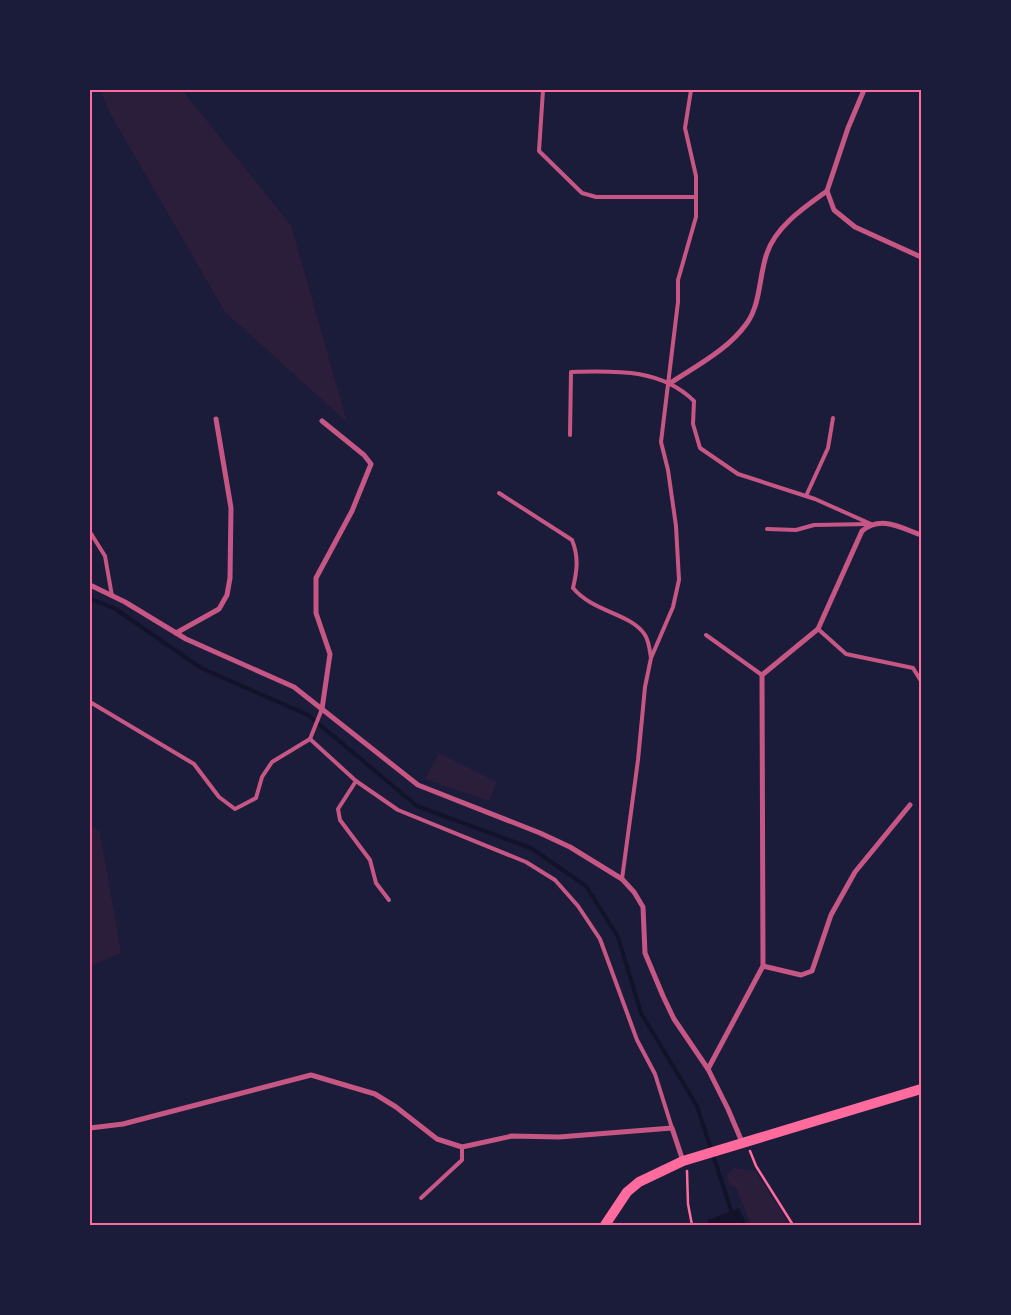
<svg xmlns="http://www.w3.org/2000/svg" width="1011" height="1315" font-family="Inter,sans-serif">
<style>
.green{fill:#2a1e3b}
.water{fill:#12122b}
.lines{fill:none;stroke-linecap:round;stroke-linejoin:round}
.stream{stroke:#12122b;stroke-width:4}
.path{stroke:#ff6b9d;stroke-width:2.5}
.service{stroke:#c65784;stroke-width:4}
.minor{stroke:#c65784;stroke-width:5}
.secondary{stroke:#ff6b9d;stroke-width:10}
.neatline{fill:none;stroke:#ff6b9d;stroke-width:2}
</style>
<rect width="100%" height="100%" fill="#1b1b3a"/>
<g class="green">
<path d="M100 90H182L291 225 347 422 225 312 111 115Z"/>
<path d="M439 753 497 782 489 801 425 779Z"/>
<path d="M90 825 100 832 121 953 90 966Z"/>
<path d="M734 1168 755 1171 790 1225H751L736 1188 729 1184 727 1174Z"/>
</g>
<path class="water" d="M739 1208 747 1225H708V1220Z"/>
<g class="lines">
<path class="stream" d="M90 599 114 608 201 668 308 715 417 806 531 848 586 886 618 937 641 1013 697 1106 731 1210"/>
<g class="path">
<path d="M750 1151 756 1166 793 1225"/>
<path d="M687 1171 688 1204 692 1225"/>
</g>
<g class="service">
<path d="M543 90 539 151 582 193 596 197H696"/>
<path d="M570 435 571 372C615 371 660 368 694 401L693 424 700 448 738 474 815 499 871 524"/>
<path d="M499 493 572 540C579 557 577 571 573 588 594 613 631 613 645 635 649 641 650 652 651 658"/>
<path d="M806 496 828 448 833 418"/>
<path d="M767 529 796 530 814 525 868 524"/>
<path d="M90 532 105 556 112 596"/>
<path d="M818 629 846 654 913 668 921 681"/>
<path d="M706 635 762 675"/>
<path d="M90 702 194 764 219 797 235 809 256 798 262 777 272 762 310 739 322 709"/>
<path d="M310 739 356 781 398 810 526 862 555 880 578 906 600 939 637 1040 655 1074 672 1128"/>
<path d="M356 781 338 809 340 820 370 860 376 883 389 900"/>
<path d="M622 879 638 760 645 687 651 658 673 607 679 580 676 526 668 470 661 442 678 302V280L696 217V176L685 128 691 90"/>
<path d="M421 1198 462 1160V1147"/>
</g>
<g class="minor">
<path d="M864 90 848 128 827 191 834 210 855 227 921 257"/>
<path d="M669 384C696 366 728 350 747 323 761 303 759 275 767 253 776 226 805 207 827 191"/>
<path d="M322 421 364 455 371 464 352 511 316 578V613L330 654 322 709"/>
<path d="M90 585 125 602 186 639 294 687 418 785 540 833 570 847 622 879 634 892 643 907 645 953 663 996 674 1019 708 1069 728 1109 742 1142"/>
<path d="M176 633 219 609 227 595 230 578 231 508 216 419"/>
<path d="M763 966 801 975 812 971 831 915 855 872 910 805"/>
<path d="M708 1069 763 966 762 675 818 629 862 531C881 515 901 528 921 535"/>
<path d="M90 1128 123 1124 311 1075 375 1094 396 1107 437 1139 462 1147 512 1136 559 1137 672 1128 683 1161"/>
</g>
<path class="secondary" d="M605 1225 627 1192 639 1182 683 1161 921 1089"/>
</g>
<rect width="1011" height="1315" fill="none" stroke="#1b1b3a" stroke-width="182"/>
<rect x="91" y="91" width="829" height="1133" class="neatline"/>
</svg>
